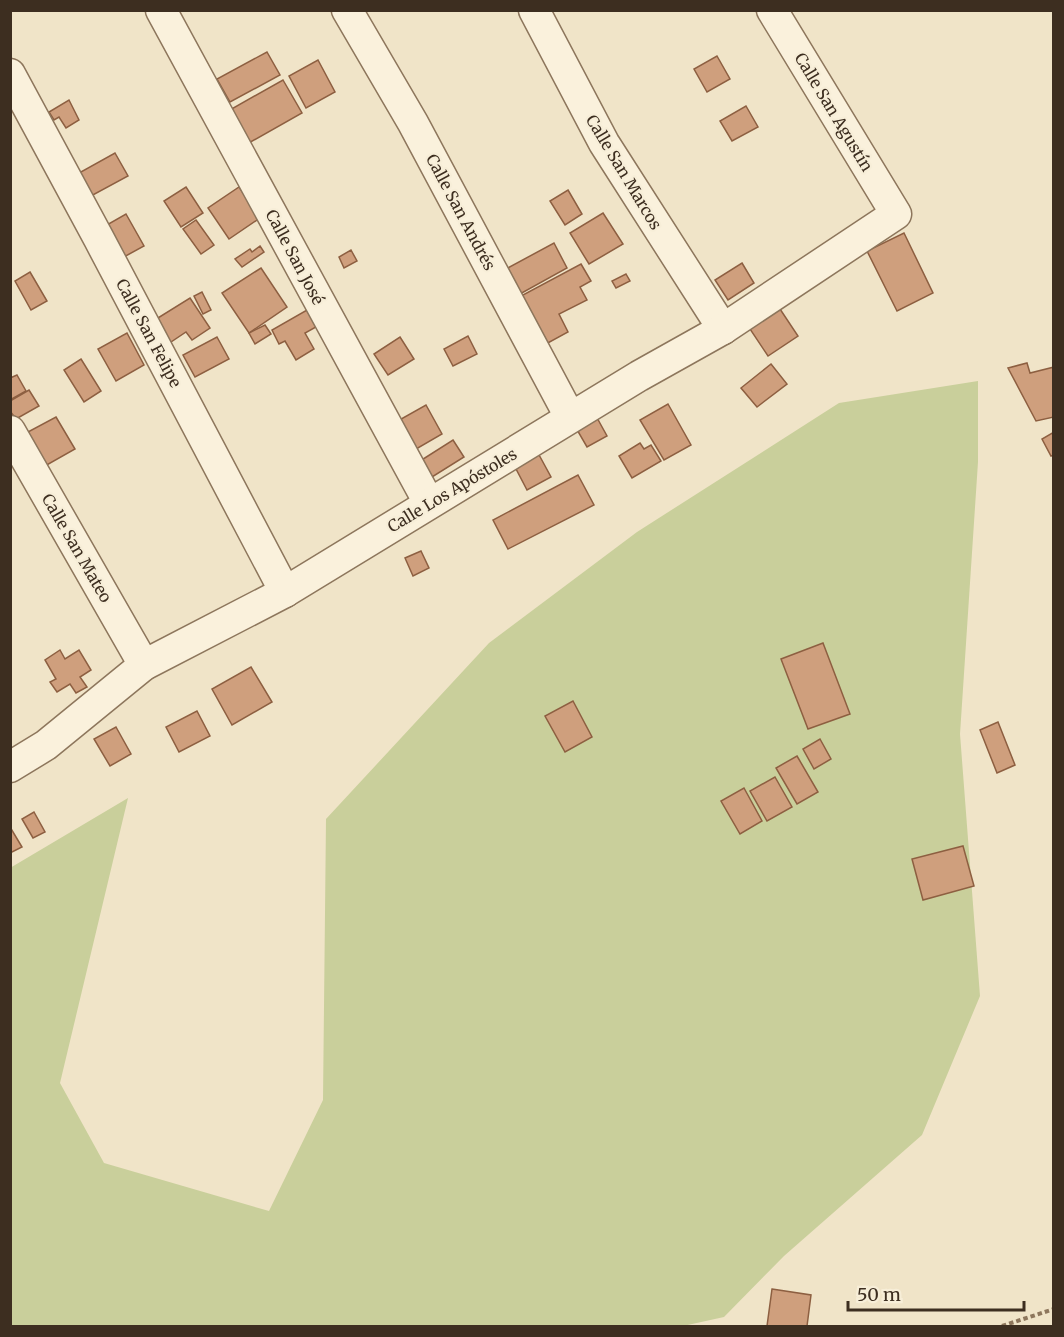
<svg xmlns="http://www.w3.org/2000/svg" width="1064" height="1337" font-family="Merriweather,serif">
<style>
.green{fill:#c9cf9b}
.building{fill:#cf9f7d;stroke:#8d5f41;stroke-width:1.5}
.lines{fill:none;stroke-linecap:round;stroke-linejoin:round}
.minor-casing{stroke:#8d765c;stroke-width:33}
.path{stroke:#8d765c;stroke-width:4;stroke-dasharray:4.5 3;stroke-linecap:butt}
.minor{stroke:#faf1dc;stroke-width:30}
.labels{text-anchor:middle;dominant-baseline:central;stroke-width:4.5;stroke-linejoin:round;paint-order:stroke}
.street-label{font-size:16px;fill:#3d2e20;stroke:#f7eed8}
</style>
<rect width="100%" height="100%" fill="#f0e4c8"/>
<path class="green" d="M978 381V462L960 734 980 996 922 1135 784 1256 724 1317 683 1326H11L10 868 128 798 60 1083 104 1163 269 1211 323 1100 326 819 489 643 637 532 839 403Z"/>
<g class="building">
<path d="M267 52 280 75 230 102 217 79Z"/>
<path d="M717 56 730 79 707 92 694 69Z"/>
<path d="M318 60 335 92 306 108 289 76Z"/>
<path d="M283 80 302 113 247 144 228 111Z"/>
<path d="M69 100 79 120 66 128 59 117 54 120 49 112Z"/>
<path d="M746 106 758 127 732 141 720 121Z"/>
<path d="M115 153 128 176 91 196 79 173Z"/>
<path d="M186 187 203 213 181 227 164 201Z"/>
<path d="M239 187 260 218 229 239 208 208Z"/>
<path d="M568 190 582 214 565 225 550 201Z"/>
<path d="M603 213 623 244 589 264 570 233Z"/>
<path d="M126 214 144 246 122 258 105 226Z"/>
<path d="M196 220 214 245 201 254 183 229Z"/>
<path d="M904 233 933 293 897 311 867 251Z"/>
<path d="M554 243 567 268 520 294 506 269Z"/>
<path d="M260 246 264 252 242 267 235 259 250 249 252 252Z"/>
<path d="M351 250 357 261 344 268 339 257Z"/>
<path d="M742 263 754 283 728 300 715 280Z"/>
<path d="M581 264 591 281 580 287 587 300 559 314 568 332 546 344 521 296Z"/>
<path d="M261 268 287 307 249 333 222 293Z"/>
<path d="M30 272 47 301 31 310 15 281Z"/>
<path d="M626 274 630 281 616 288 612 281Z"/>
<path d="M202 292 211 310 203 314 194 296Z"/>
<path d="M190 298 210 328 192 340 186 332 168 344 153 321Z"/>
<path d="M778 306 798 336 768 356 748 326Z"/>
<path d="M307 310 316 327 305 333 314 349 296 360 285 341 279 344 272 330Z"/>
<path d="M265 325 271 334 255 344 249 333Z"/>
<path d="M127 333 144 365 116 381 98 349Z"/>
<path d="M468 336 477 354 453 366 444 349Z"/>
<path d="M217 337 229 359 195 377 183 355Z"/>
<path d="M400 337 414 359 388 375 374 354Z"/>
<path d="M81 359 101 391 84 402 64 370Z"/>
<path d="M1027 363 1030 373 1054 367V417L1036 421 1008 368Z"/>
<path d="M771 364 787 384 757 407 741 388Z"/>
<path d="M17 375 26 391 10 400V378Z"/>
<path d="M29 390 39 406 16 419 10 411V401Z"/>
<path d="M668 404 691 445 664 460 640 420Z"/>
<path d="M426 405 442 434 411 452 394 423Z"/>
<path d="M596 416 607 436 587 447 576 428Z"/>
<path d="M56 417 75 449 45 466 26 433Z"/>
<path d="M1054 432V455L1051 456 1042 439Z"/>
<path d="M453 440 464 457 432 477 420 461Z"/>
<path d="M640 443 644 449 651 445 661 461 632 478 619 456Z"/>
<path d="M538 453 551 477 527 490 514 465Z"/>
<path d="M578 475 594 505 508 549 493 520Z"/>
<path d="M421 551 429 568 413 576 405 558Z"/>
<path d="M823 643 850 714 808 729 781 659Z"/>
<path d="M60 650 65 659 79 650 91 670 80 677 87 687 76 693 70 684 57 692 50 682 56 679 45 660Z"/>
<path d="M251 667 272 702 232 725 212 689Z"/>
<path d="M573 701 592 737 565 752 545 716Z"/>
<path d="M197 711 210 736 179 752 166 727Z"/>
<path d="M998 722 1015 765 997 773 980 730Z"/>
<path d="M116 727 131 754 110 766 94 739Z"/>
<path d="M820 739 831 759 814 769 803 749Z"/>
<path d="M797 756 818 792 797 804 776 768Z"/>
<path d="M775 777 792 807 767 821 750 791Z"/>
<path d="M744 788 762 821 740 834 721 801Z"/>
<path d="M34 812 45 832 33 838 22 819Z"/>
<path d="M10 827 22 847 10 853Z"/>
<path d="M963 846 974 886 923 900 912 859Z"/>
<path d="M772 1289 811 1295 807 1326H767Z"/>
</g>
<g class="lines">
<g class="minor-casing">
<g id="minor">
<path d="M161 10 429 503"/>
<path d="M347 10 413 123 570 417"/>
<path d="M534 10 604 143 723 329"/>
<path d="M10 74 99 239 285 592"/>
<path d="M10 431 144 665"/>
<path d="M10 767 46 745 144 665 285 592 639 376 723 329 896 214 772 10"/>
</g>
</g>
<path class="path" d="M1002 1326 1054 1309"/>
<use href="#minor" class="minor"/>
</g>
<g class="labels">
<g class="street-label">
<text transform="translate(834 112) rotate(59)">Calle San Agustín</text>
<text transform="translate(624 172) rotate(59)">Calle San Marcos</text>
<text transform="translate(461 212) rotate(62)">Calle San Andrés</text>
<text transform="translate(295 257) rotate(62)">Calle San José</text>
<text transform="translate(149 333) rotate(62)">Calle San Felipe</text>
<text transform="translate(452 490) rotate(-31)">Calle Los Apóstoles</text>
<text transform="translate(77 548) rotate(60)">Calle San Mateo</text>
</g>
</g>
<rect width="1064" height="1337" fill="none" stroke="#3d2e20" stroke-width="24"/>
<path d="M848 1301v9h176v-9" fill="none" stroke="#3d2e20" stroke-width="3"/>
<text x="857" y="1301" font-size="18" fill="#3d2e20" stroke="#f7eed8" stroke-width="4.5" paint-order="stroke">50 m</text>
</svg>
